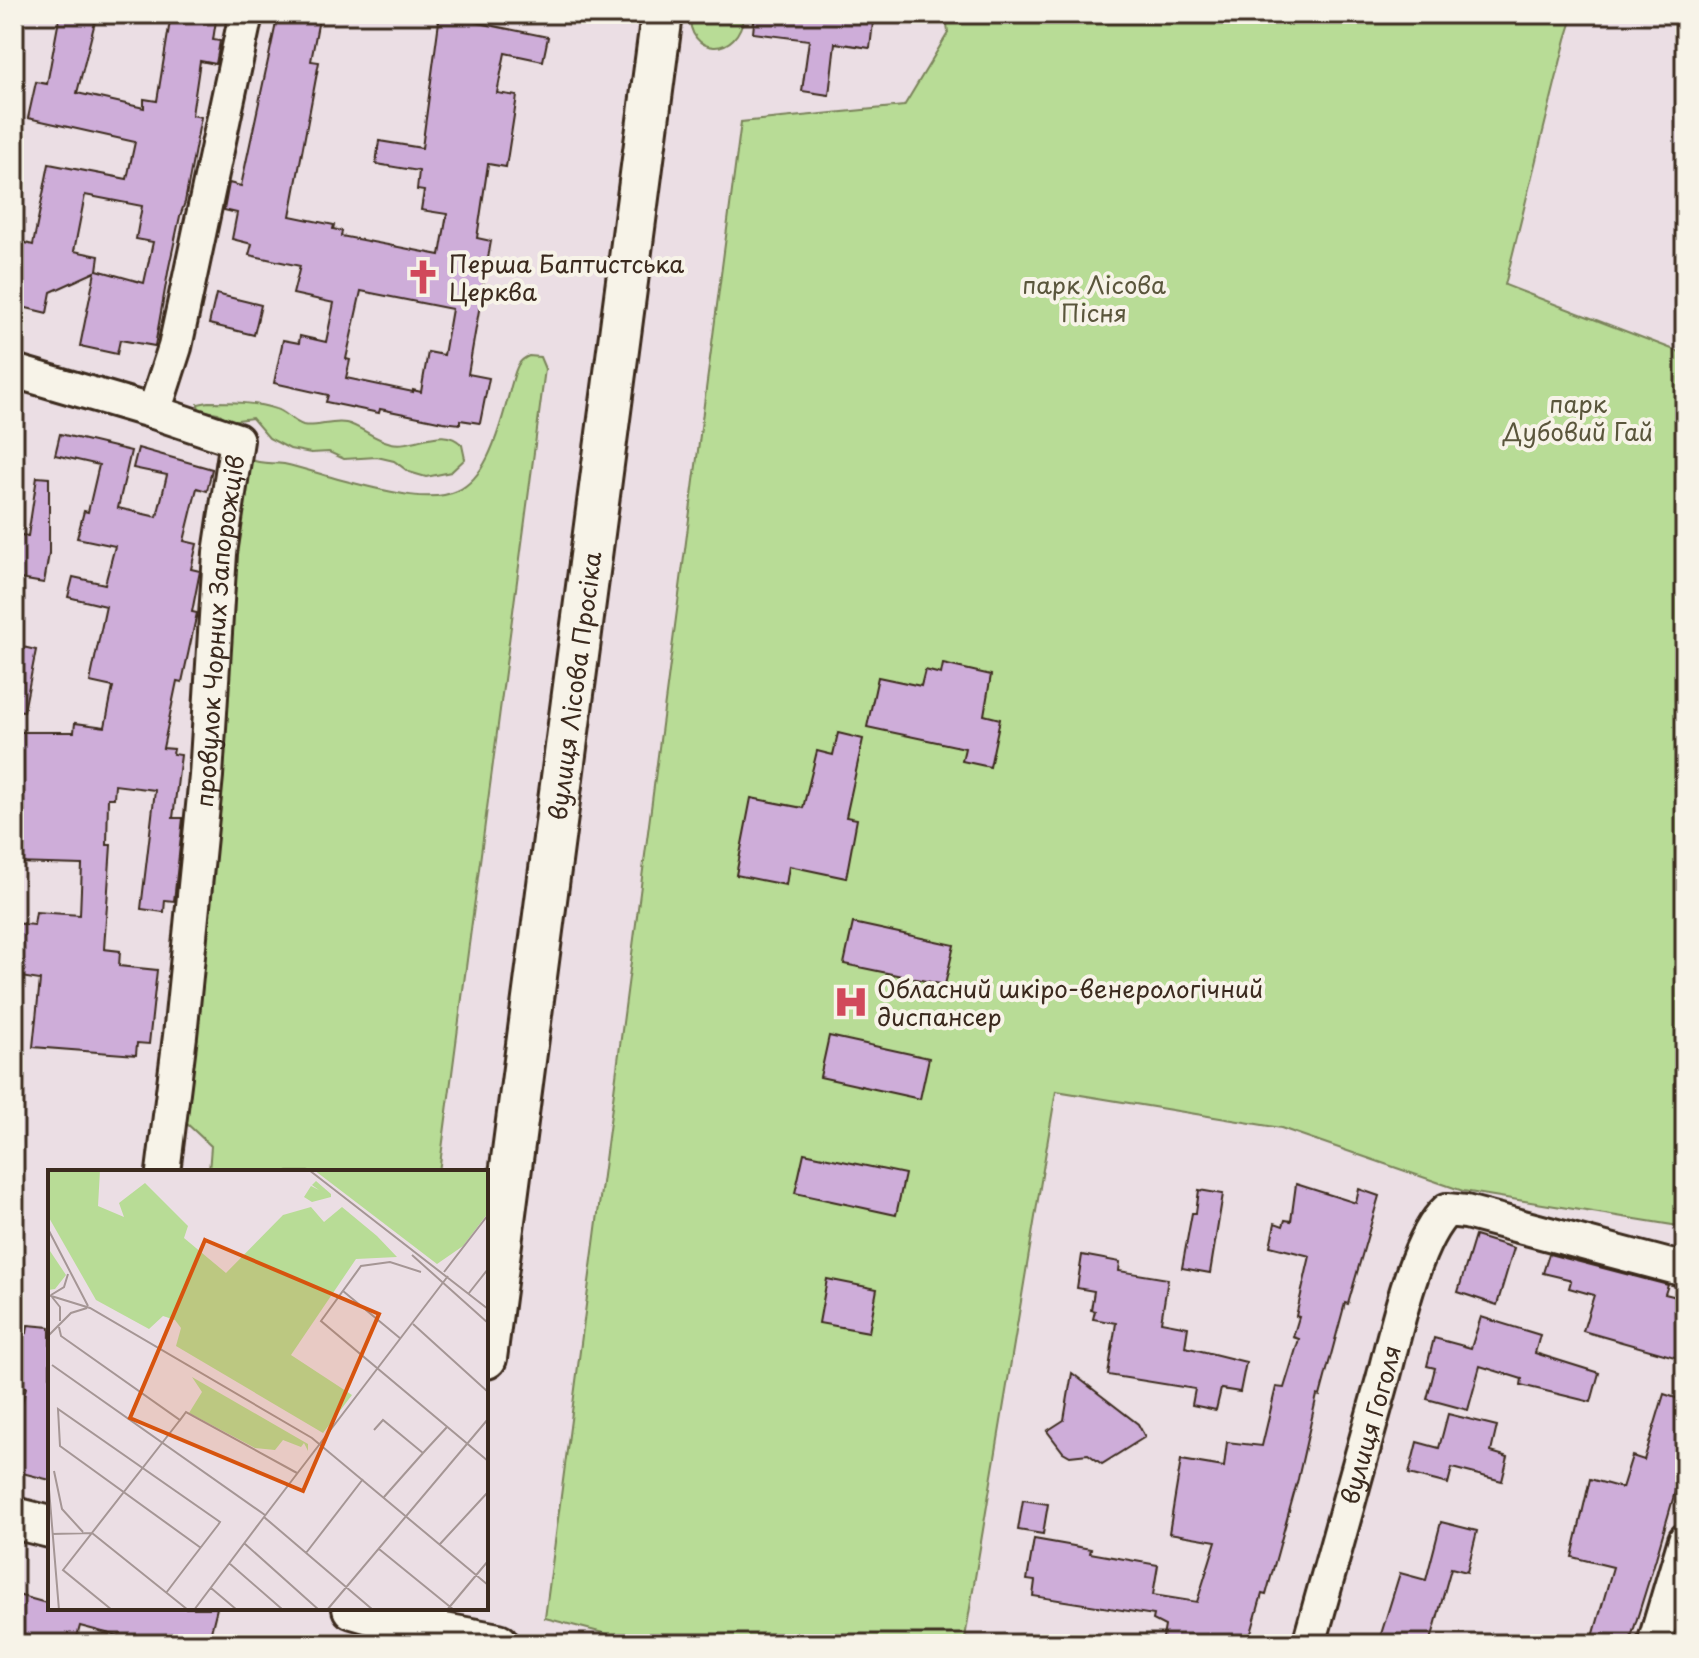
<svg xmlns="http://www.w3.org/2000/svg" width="1699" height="1658" font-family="'Playpen Sans',sans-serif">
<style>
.green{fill:#b8dc96;stroke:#7a835a;stroke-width:2}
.building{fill:#ceadd9;stroke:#3b2a1e;stroke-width:2;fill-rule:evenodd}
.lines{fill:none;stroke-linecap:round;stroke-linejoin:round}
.minor-casing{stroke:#3b2a1e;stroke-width:38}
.major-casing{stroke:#3b2a1e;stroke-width:46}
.minor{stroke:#f7f3e8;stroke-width:32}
.major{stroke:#f7f3e8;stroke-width:40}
.labels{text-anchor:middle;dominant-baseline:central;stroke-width:8;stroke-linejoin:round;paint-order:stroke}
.poi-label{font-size:24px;fill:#3b2a1e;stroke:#f7f3e8;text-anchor:start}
.park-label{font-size:24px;fill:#5a563c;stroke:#f7f3e8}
.street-label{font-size:24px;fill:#3b2a1e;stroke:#f7f3e8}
.inset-road{fill:none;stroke:#a59695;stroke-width:2}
.view{fill:#d7540e;fill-opacity:0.15;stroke:#d7540e;stroke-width:4}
.inset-edge{fill:none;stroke:#3b2a1e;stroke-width:4}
</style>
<rect width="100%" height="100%" fill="#ebdee4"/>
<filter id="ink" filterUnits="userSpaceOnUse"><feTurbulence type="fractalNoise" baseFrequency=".0125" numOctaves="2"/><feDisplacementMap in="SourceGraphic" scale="16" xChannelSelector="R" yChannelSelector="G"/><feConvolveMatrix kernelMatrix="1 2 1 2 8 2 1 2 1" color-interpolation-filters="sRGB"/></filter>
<g filter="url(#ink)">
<g class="green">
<path d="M690 14H744C739 60 687 56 690 14Z"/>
<path d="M946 14H1574L1566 39 1505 285 1685 354V1227L1463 1191 1281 1128 1056 1091 964 1644H646L545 1618 741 122 904 106 948 33Z"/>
<path d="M529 356 540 357 545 369 439 1172H209L211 1146 183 1120 229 550 246 492 249 459C262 465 271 462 284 464 302 468 320 474 338 479 456 510 480 511 511 386 515 373 516 361 529 356Z"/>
<path d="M208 402C230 402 255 402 276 409 286 412 293 422 303 425 316 428 332 420 346 423 361 426 372 439 391 443 415 448 443 424 462 445L465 459 451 472 426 477 409 472 394 461 377 457 344 459 329 452 311 453 290 449 269 438 252 418 230 421 218 413 199 410 198 404Z"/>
</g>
<g class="building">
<path d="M60 14H97L77 93 144 108V99L157 101 170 21 180 23 181 14H217L213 40 220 41 218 53 216 64 200 61 192 115 201 117 185 202 180 216 169 267 155 346 120 340 117 354 80 346 95 272 51 292 47 313 14 305V240L33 245 49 164 127 179 135 142 28 118 36 82 47 84ZM85 195 142 206 136 239 153 242 144 283 97 270 99 256 74 251Z"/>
<path d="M278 14H320L311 61 319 62 290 216 334 225 333 229 342 231 341 236 440 255 447 214 421 210 424 191 417 190 419 171 376 164 379 141 422 148 440 14H460L459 19 548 37 543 61 505 53 497 93 517 96 506 167 488 164 477 238 491 241 468 374 489 378 480 423 460 420V424L443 422 380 409 379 413 326 402 328 395 274 383 283 340 299 343 300 336 326 342 334 303 293 294 300 266 249 255 252 244 232 239 237 213 224 210 229 183 241 186ZM361 291 452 309 444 355 428 352 421 392 413 390V392L346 378 350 360 346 359Z"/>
<path d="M755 14H874L870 48 835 43 829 95 802 91 809 40 753 33Z"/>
<path d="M216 294 261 305 254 335 209 324Z"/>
<path d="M60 434 131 451 118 508 157 517 167 475 133 468 138 448 212 469 207 491 197 488 184 541 197 544 191 569 200 571 192 612 197 613 182 682 177 681 163 748 174 749 173 754 181 755 173 818H183L174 901 165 900 164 912 141 909 155 790 115 785 114 798H108L107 845H111L104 949 120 951 119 966 157 970 149 1044 137 1043 136 1055 33 1047 40 980 14 976V923L34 925 36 912 80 915 82 865 14 863V732H74L75 723 105 727 113 687 90 682 106 606 68 597 73 577 105 584 115 546 77 538 84 511 88 512 99 465 55 455Z"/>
<path d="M37 477 49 478V554L44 583 14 578V534L28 536Z"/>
<path d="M14 645 36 650 24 711 14 710Z"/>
<path d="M943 664 991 675 984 715 1000 719 990 767 962 761 965 748 867 727 878 677 921 686 925 670 941 674Z"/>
<path d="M838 733 863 739 846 817 857 819 846 878 789 866 786 885 736 875 751 798 803 808 817 751 833 755Z"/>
<path d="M853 923 954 945 945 985 844 964Z"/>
<path d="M829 1036 929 1058 920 1099 820 1077Z"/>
<path d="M804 1153 905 1174 896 1215 795 1193Z"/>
<path d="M1296 1184 1356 1203 1359 1189 1379 1196 1348 1304 1345 1303 1320 1396 1317 1395 1298 1479 1266 1595 1262 1594 1248 1644H1162L1165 1626 1153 1620 1154 1615 1033 1596 1035 1581 1027 1580 1034 1539 1091 1549 1090 1553 1158 1565 1153 1595 1197 1602 1216 1541 1169 1533 1181 1460 1224 1467 1227 1442 1262 1446 1276 1387 1284 1388 1299 1339 1293 1337 1299 1317 1296 1316 1310 1256 1270 1246 1275 1223 1283 1226 1285 1220 1291 1221Z"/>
<path d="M1199 1190 1223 1194 1210 1273 1182 1268 1192 1213H1196Z"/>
<path d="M1475 1236 1514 1248 1497 1305 1458 1292Z"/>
<path d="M1549 1254 1668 1285 1665 1294 1685 1299V1360L1583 1331 1594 1295 1569 1288 1571 1281 1568 1279 1543 1273Z"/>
<path d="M1082 1255 1120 1262 1119 1271 1168 1279 1161 1322 1188 1327 1185 1347 1246 1362 1240 1392 1221 1389 1216 1410 1192 1405 1195 1389 1108 1375 1116 1323 1093 1319 1095 1311 1091 1310 1094 1291 1077 1288Z"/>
<path d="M827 1279 877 1289 869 1332 819 1323Z"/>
<path d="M1481 1317 1540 1335 1535 1353 1599 1373 1591 1402 1521 1385 1522 1379 1480 1366 1468 1410 1427 1399 1435 1368 1427 1366 1434 1338 1471 1348Z"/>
<path d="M28 1325 50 1327V1480L14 1471V1435L26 1387 14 1385V1331L27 1333Z"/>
<path d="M1072 1373 1138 1424 1145 1437 1102 1464 1088 1454 1070 1456 1063 1452 1047 1431 1064 1420Z"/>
<path d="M1664 1394 1685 1401V1457L1656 1558 1630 1641 1619 1638 1618 1644H1591L1613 1567 1572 1557 1590 1479 1622 1488 1632 1456 1644 1460Z"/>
<path d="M1448 1414 1497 1426 1491 1452 1508 1457 1502 1481 1452 1468 1448 1484 1409 1474 1417 1442 1439 1448Z"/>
<path d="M1023 1500 1048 1504 1043 1534 1018 1530Z"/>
<path d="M1441 1522 1477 1531 1467 1572 1451 1568 1430 1644H1378L1400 1573 1426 1580Z"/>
<path d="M14 1594 50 1604V1608H217L208 1644H148L80 1626 75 1644H14Z"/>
</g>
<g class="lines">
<g class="minor-casing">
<g id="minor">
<path d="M14 371 154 412"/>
<path id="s1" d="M163 1172 180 1036 206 776 220 553 237 440 154 412 175 347 246 14"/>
<path id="s2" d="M1309 1644C1333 1555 1358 1467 1383 1379 1395 1335 1414 1240 1447 1210L1466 1212 1685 1270"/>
<path d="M1654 1644 1685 1540"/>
</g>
</g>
<g class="major-casing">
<g id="major">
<path id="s3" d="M486 1358 662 14"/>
<path d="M14 1518 50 1527"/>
<path d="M353 1608 444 1634 498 1644"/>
</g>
</g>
<use href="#minor" class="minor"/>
<use href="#major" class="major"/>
</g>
</g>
<defs>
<g id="church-bare" transform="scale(2.76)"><path d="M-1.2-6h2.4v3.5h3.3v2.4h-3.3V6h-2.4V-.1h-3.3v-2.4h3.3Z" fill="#d1495b" stroke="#f7f3e8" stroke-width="2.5" paint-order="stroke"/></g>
<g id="hospital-bare" transform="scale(2.76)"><path d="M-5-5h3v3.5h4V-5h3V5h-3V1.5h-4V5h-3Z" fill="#d1495b" stroke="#f7f3e8" stroke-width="2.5" paint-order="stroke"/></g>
</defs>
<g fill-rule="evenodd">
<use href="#church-bare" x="423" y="277"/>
<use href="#hospital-bare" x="851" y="1002"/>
</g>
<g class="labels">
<g class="poi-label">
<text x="449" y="263">Перша Баптистська<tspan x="449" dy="28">Церква</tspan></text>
<text x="877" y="988">Обласний шкіро-венерологічний<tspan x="877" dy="28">диспансер</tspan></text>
</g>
<g class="park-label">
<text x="1094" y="284">парк Лісова<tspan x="1094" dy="28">Пісня</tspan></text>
<text x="1578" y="403">парк<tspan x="1578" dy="28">Дубовий Гай</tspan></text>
</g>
<g class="street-label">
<text stroke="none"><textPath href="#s1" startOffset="544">провулок Чорних Запорожців</textPath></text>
<text stroke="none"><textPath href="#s3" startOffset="678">вулиця Лісова Просіка</textPath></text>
<text stroke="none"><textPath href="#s2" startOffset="228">вулиця Гоголя</textPath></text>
</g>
</g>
<g transform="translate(48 1170)">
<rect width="440" height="440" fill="#ebdee4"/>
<path d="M0 0H52L50 36 76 47 71 33 97 13 140 56 136 68 178 103 235 45 263 37 276 52 294 37 329 66 349 87 308 89 243 185 304 225 275 263 128 176 133 158 127 150 115 146 101 159 48 130 0 46ZM266 0H440V43L415 76 389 94ZM268 11 283 24V27L264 32 256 27 263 16 271 20 264 15ZM0 78 18 105 7 119 0 120ZM144 207 260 274V281L256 273 253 277 235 270 227 280 207 278 141 243 154 222Z" fill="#b8dc96"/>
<path class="inset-road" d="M261 0 440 139M0 59 40 136M364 85 440 153M373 102 342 92 313 96 273 151 440 291M396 102 440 45M295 121 353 169M421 123 440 99M0 125 42 138 264 268 440 415M3 125 16 117 20 104M4 127 12 137V151M365 154 440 222M11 157 13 166 132 250 138 242 249 303M0 166 23 143 39 138M4 195 217 345M0 202V246M326 260 335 250 375 283 336 327M375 283 399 257M6 301 14 339 35 362M0 307 11 440M4 364 44 363 140 440M196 373 271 440M392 374 440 322M331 379 406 440M258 383 315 309M181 393 235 440M163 418 189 440M118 423 140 394 170 355 172 352 10 239 12 276 153 378M64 440 15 400 132 250M146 440 216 347M279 440 440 249M325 440 216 347 400 106M399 440 440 391"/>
<path class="view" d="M157 70 331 144 255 321 82 248Z"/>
<rect width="440" height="440" class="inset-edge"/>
</g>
<rect width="1699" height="1658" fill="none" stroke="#f7f3e8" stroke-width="48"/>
<rect x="24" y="24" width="1651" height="1610" fill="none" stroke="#3b2a1e" stroke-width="3" filter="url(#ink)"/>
</svg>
